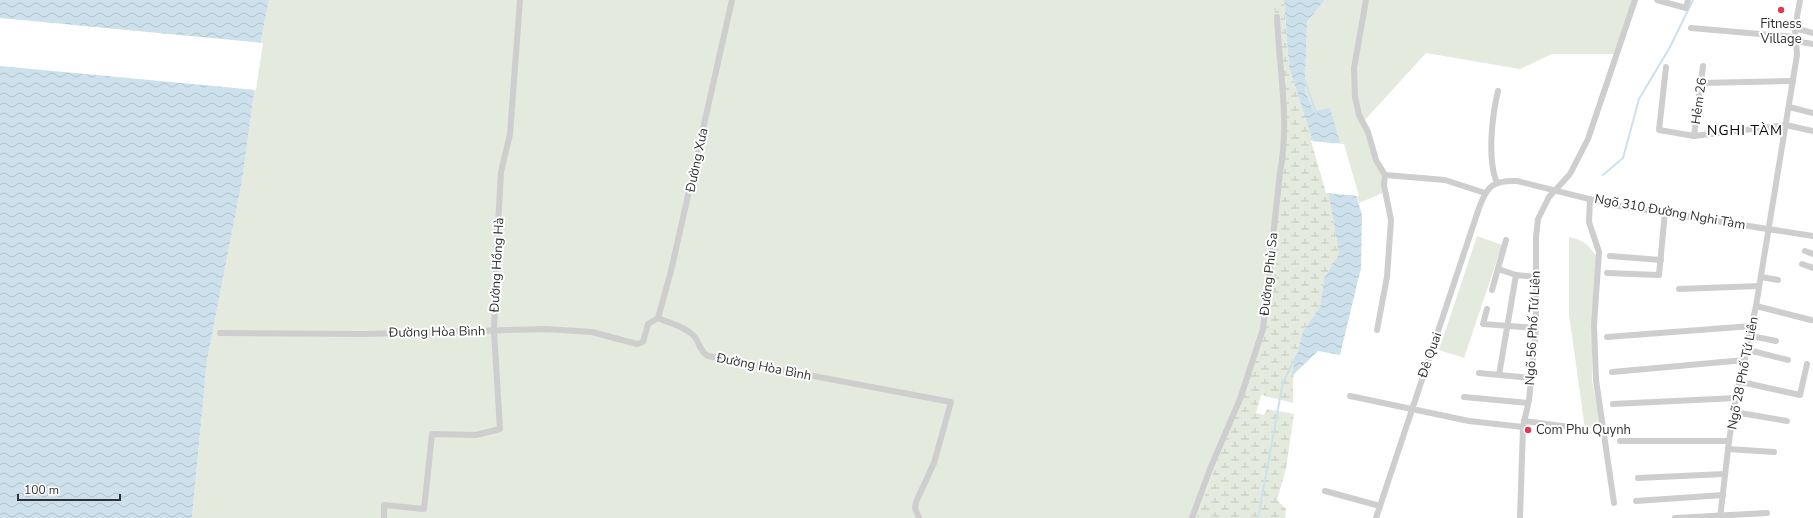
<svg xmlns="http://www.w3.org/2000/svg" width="1813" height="518" font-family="'Nunito Sans',sans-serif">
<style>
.wetland{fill:url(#wetland-marsh)}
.green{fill:#e4eadd}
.water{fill:url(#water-waves)}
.pier{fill:#fff}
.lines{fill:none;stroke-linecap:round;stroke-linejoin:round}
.stream{stroke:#cde1ec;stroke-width:2}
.minor{stroke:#cecece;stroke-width:6}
.poi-dot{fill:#e03a4f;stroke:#fff;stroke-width:1.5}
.labels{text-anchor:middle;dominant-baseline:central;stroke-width:4;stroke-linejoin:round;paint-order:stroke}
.poi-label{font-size:13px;fill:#313131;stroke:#fff}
.street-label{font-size:13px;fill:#313131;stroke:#fff}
.neighbourhood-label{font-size:14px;letter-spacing:1px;fill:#000;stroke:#fff}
</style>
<defs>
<pattern id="wetland-marsh" width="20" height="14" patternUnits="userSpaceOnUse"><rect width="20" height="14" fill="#e4eadd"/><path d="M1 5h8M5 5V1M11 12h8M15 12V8" fill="none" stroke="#c4c9be"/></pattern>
<pattern id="water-waves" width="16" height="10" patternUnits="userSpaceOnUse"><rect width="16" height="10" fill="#cde1ec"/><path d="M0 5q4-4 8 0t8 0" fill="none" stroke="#b0c2cb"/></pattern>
</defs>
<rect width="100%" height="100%" fill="#fff"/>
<path class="wetland" d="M1274 0H1284L1289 67 1327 185 1339 254 1324 278 1320 307 1303 331 1296 358 1293 380V403L1261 395 1256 413 1264 415 1267 409 1294 414 1286 469 1277 500 1286 509 1285 518H1196L1259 351Z"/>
<g class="green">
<path d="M269 0H1274L1275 21 1286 104 1259 351 1196 518H192L207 361 242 181 262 35Z"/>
<path d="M1325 0H1636L1617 54H1552L1520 69 1426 53 1363 122 1385 175V192L1359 203 1330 109 1314 111 1305 91 1307 22Z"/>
<path d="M1477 236 1502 245 1464 358 1439 350Z"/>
<path d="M1569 237C1586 241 1588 245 1598 258L1592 324V380L1601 427 1585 429 1569 314Z"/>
</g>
<g class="water">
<path d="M0 0H269L262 35 242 181 207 361 192 518H0Z"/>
<path d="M1284 0H1325L1307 22 1305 91 1314 111 1330 108 1362 215 1361 268 1340 355 1318 351 1291 377 1303 331 1320 307 1324 278 1339 254 1327 185 1289 67Z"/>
</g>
<g class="pier">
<path d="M0 18 263 43 256 90 0 66Z"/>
<path d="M1311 141 1344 144 1359 196 1326 193Z"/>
</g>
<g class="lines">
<g class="stream">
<path d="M1305 81 1316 113"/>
<path d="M1603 175 1623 158 1639 99 1670 47 1693 0"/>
<path d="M1258 518 1283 382 1297 355"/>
</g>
<g class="minor">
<path d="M1366 0 1354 68 1355 97 1359 115 1368 132 1376 160 1385 175 1384 185 1391 220 1387 277 1377 330"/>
<path d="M1657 0 1686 8 1688 0"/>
<path d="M1691 28 1795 37"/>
<path d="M1795 28 1813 33"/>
<path d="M1795 41 1813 44"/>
<path d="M1666 67 1659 130 1694 136 1786 125 1813 131"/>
<path d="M1701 83 1793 81"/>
<path d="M1789 107 1813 113"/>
<path d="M1694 136 1703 66"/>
<path d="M1385 175 1445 180 1485 193"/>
<path d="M1497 183C1487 159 1492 116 1498 91"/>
<path d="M1590 199 1589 222 1599 252 1594 325 1596 380 1614 503"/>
<path d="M1805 251 1813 254"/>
<path d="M1610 256 1661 260"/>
<path d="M1802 264 1813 268"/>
<path d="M1498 269 1516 275 1536 277"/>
<path d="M1607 273 1659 275 1665 212"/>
<path d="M1761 277 1778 280"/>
<path d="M1679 289 1759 286"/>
<path d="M1492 290 1506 240"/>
<path d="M1756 306 1811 320"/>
<path d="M1487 309 1483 324 1536 328"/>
<path d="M658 318 671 271 732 0"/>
<path d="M220 333 363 334 545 329 592 332 637 344 643 342 648 324 658 318C669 323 684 326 693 335 700 342 699 351 708 356L951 402 934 463 916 502 915 508 919 518"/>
<path d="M1751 336 1776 341"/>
<path d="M1607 337 1752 326"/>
<path d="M1748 350 1788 360"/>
<path d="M1612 372 1745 360"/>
<path d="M1479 373 1531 378"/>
<path d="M1499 375 1516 275"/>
<path d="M1741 382 1800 395 1807 364"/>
<path d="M1350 396 1469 421 1523 427"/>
<path d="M1464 397 1528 403"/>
<path d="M1613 404 1736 398"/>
<path d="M1734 412 1787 421"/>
<path d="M1524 421 1585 429"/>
<path d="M1620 441H1729"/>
<path d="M1728 449 1774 452"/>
<path d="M1638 478 1724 474"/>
<path d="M1325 491 1380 506"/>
<path d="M1636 501 1723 495"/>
<path d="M384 518V505L424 509 432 434 476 435 500 429 494 331 497 244 501 172 510 134 520 0"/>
<path d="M1192 518 1210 469 1240 399 1263 329 1280 172C1290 120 1279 69 1277 17"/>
<path d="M1376 518 1479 208C1487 186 1493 180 1517 181L1613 205 1813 236"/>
<path d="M1520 518 1523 427 1529 400 1536 328V237L1538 219 1549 197 1570 174 1588 139 1635 0"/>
<path d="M1675 518 1767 513"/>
<path d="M1720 518 1729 441 1736 398 1756 306 1797 55 1795 28 1800 0"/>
</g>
</g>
<g class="poi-dot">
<circle cx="1781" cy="10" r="4"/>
<circle cx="1528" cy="430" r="4"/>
</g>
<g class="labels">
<g class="poi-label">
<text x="1781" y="24">Fitness<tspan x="1781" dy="15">Village</tspan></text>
<text x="1536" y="430" text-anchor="start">Com Phu Quynh</text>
</g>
<g class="street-label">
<text transform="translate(1699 101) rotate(-82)">Hẻm 26</text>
<text transform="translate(697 160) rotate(-78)">Đường Xưa</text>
<text transform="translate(1670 212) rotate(10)">Ngõ 310 Đường Nghi Tàm</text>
<text transform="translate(497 265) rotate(-87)">Đường Hồng Hà</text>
<text transform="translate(1269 274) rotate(-84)">Đường Phù Sa</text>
<text transform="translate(1533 328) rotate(-87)">Ngõ 56 Phố Tứ Liên</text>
<text transform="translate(437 332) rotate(-1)">Đường Hòa Bình</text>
<text transform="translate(1430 355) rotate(-71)">Đê Quai</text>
<text transform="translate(764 367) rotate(11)">Đường Hòa Bình</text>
<text transform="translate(1743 373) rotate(-79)">Ngõ 28 Phố Tứ Liên</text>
</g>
<g class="neighbourhood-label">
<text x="1745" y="130">NGHI TÀM</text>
</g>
</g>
<path d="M18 494v6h102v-6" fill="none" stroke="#313131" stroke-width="2"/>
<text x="24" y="494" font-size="12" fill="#313131" stroke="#ffffff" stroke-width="3" paint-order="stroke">100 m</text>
</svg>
